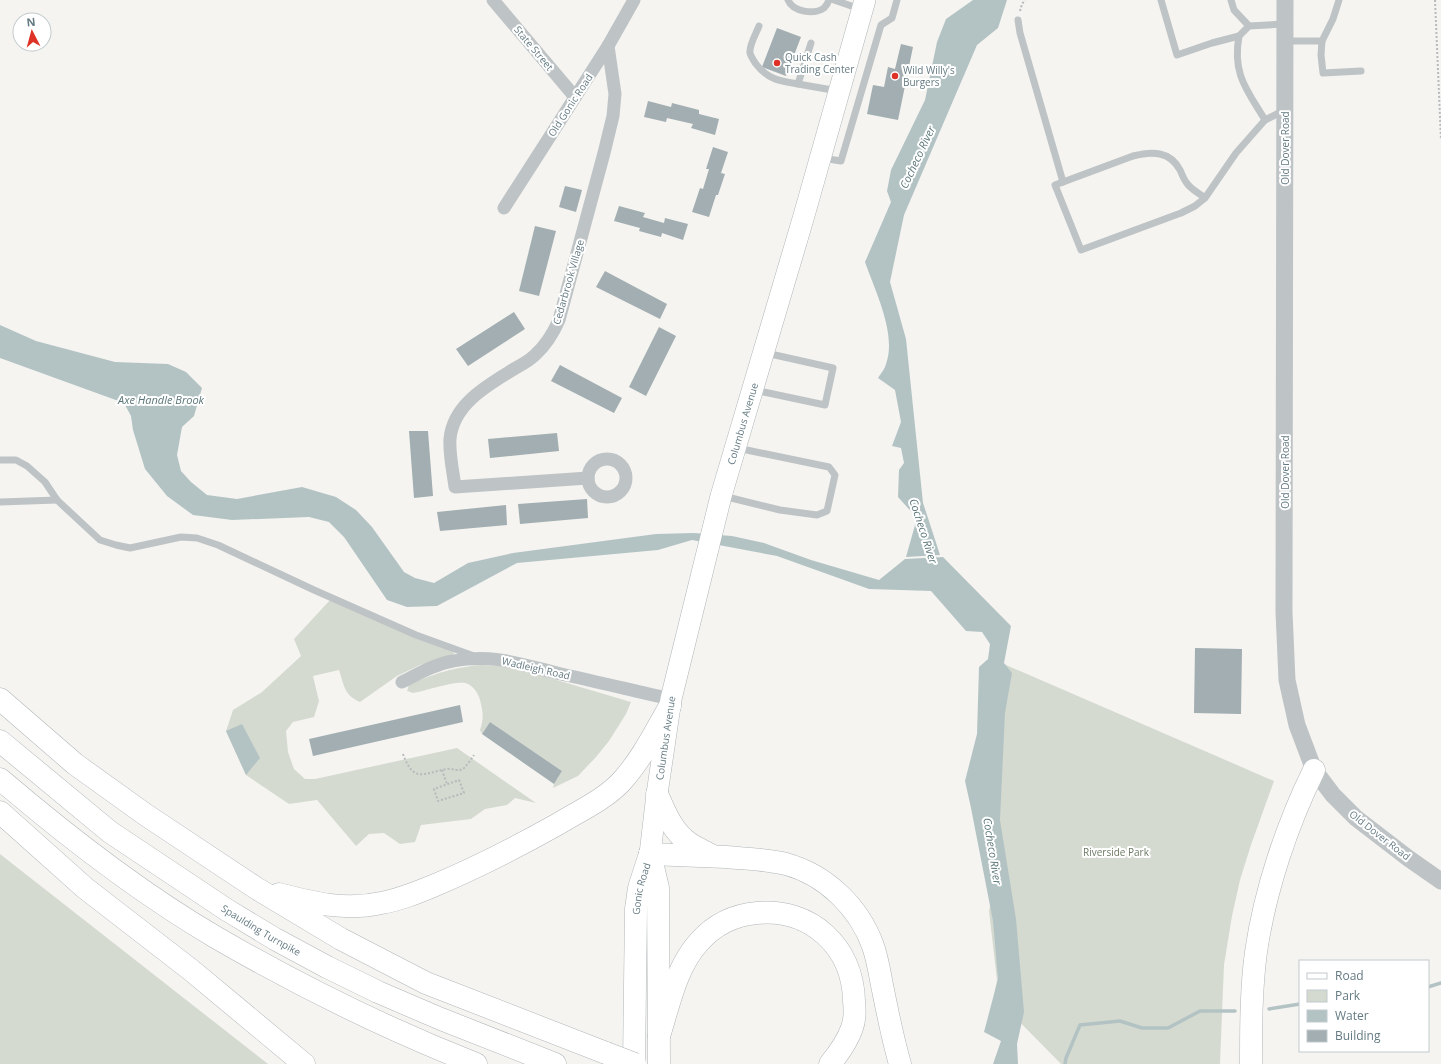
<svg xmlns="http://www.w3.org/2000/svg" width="1441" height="1064" font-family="'Open Sans',sans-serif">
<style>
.green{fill:#d5dad0}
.water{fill:#b3c3c4}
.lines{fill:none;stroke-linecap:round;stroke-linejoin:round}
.stream{stroke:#b3c3c4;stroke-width:3.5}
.building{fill:#a2aeb1}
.primary-casing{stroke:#afb6b8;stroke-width:22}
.trunk-casing{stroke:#b1b6b8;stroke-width:23}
.motorway-casing{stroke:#b1b6b8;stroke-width:23}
.path{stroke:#b6babc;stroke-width:2;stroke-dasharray:2 2;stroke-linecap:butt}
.service{stroke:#bec3c5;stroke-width:7}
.minor{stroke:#bec3c5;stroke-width:13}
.tertiary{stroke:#bec3c5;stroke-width:17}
.primary{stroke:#fff;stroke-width:21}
.trunk{stroke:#fff;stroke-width:22}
.motorway{stroke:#fff;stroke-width:22}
.motorway-bridge-casing{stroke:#b1b6b8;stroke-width:23;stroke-linecap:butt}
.motorway-bridge{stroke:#fff;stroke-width:22}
.poi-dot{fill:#df3227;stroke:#fff;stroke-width:1.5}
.labels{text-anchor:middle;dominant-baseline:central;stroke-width:4;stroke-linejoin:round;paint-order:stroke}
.street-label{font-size:10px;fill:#647a82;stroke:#fff}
.poi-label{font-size:10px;fill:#647a82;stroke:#fff;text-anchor:start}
.park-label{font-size:10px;fill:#6b7963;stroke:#fff}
.water-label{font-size:11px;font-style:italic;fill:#5b7678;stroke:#fff}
</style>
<rect width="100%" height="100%" fill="#f5f4f1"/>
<g class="green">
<path d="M331 599 451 649 455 655 420 665 397 676 360 702C344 695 344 685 339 670L313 676 319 701 314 717 293 722 286 731 288 752 294 769 305 779H315L457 748 536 803 515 798 507 805 485 809 471 819 421 825 415 842 400 844 384 833 369 834 356 846 317 800 289 804 246 775 226 731 233 710 262 692 301 656 294 639Z"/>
<path d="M990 658 1274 781 1251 845 1240 880 1232 916 1224 965 1220 1064H1061L994 996 997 980 989 911 991 901Z"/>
<path d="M480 665 498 666 516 668 631 702 626 714 609 741 596 757 578 776 553 788 554 784 562 771 490 722 482 734 480 730C484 719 483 712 480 700 478 693 473 685 465 683 454 681 425 691 413 693L407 691 409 685C435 673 452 668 480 665Z"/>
<path d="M0 854 268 1064H0Z"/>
</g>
<g class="water">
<path d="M973 0H1007L998 28 977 45 904 215 890 282 906 339 923 503 928 518 940 555 906 557 917 518 898 497 899 470 904 463 901 448 892 446 901 422 895 390 878 378C881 373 885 369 886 364 897 334 875 291 865 262L891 202 887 191 891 170 925 100 937 42 946 19Z"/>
<path d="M0 325 36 341 115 362 168 364 186 372 202 388 194 416 182 427 177 455 181 471 191 482 207 495 237 499 302 487 336 497 356 510 372 527 404 572 415 578 434 583 468 563 513 553 656 534 694 533 732 536 764 543 811 560 879 580 905 559 943 557 1011 626 1004 663 1012 673 1005 713 1000 820 1016 919 1024 1012 1017 1044 1018 1064H993L1001 1041 984 1032 998 979 993 921 971 808 965 781 977 734 979 667 988 659 990 644 982 632 966 631 931 591 869 589 777 556 692 540 658 550 517 563 437 606 407 607 387 600 344 537 329 522 309 517 232 520 193 515 167 496 145 469 133 430 131 416 124 403 0 358Z"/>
<path d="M242 724 260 758 246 775 226 731Z"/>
</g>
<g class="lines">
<g class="stream">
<path d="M1428 987 1441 983"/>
<path d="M1269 1009 1300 1004"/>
<path d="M1065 1064 1066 1058 1080 1025 1120 1021 1142 1028H1168L1200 1011H1235"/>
</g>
</g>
<g class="building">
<path d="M777 28 801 37 786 76 762 67Z"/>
<path d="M901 44 913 47 898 120 867 114 873 85 884 87 888 67 895 69Z"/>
<path d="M648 101 671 107 672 103 699 110V114L719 119 715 135 691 128 693 124 667 118 666 122 644 117Z"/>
<path d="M713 147 728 152 721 173 725 174 718 195H716L709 217 692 212 700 188 703 189 709 169H706Z"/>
<path d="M565 186 582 190 576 212 559 207Z"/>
<path d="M619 206 645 213 643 217 664 223 665 218 688 224 683 240 662 233 661 237 639 231 640 228 614 221Z"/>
<path d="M535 226 556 231 539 296 519 291Z"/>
<path d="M605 271 667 304 660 319 596 287Z"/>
<path d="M514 312 525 329 468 366 456 349Z"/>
<path d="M659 327 676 336 646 396 629 387Z"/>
<path d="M560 365 622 398 614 413 551 381Z"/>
<path d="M409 431H428L433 496 414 498Z"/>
<path d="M557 433 559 451 490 458 488 439Z"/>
<path d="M587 499 588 518 520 524 518 504Z"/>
<path d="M506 505 507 525 440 531 437 512Z"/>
<path d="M1195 648 1242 649 1241 714 1194 713Z"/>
<path d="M460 705 463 722 313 756 309 739Z"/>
<path d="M490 722 562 771 554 784 482 734Z"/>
</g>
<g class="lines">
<g class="primary-casing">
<g id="primary">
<path id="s1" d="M650 854 657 794 671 699 721 496 803 219 865 0"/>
</g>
</g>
<g class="trunk-casing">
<g id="trunk">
<path d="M650 854 658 888 659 1064"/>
<path id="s2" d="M634 1064 636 909 639 888 650 854"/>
</g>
</g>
<g class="motorway-casing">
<g id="motorway">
<path d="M0 699 75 764 146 815 256 888 341 939 426 983 606 1053"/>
<path id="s3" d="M0 741 110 832 227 910 275 939 327 967 378 992 441 1019 555 1064"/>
<path d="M0 779C68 837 140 893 217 938 300 986 387 1029 476 1064"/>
<path d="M657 794C665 812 672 831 689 843 696 848 704 851 711 855"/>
<path d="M0 812 85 888 191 970 304 1064"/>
<path d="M650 854C675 855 701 856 726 857 746 859 766 859 786 864 826 875 859 907 873 946 878 960 880 976 883 990 888 1015 893 1040 900 1064"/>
<path d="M279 894C313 903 346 911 381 903 399 900 416 893 433 886 476 868 517 847 558 824 579 811 604 800 621 782 642 759 655 732 670 706"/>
<path d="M659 1036C669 1005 676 967 699 942 714 925 734 915 757 913 811 908 853 947 854 1001 855 1010 855 1020 852 1028 847 1042 839 1053 830 1064"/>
<path d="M1251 1064C1251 1027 1251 989 1256 952 1265 890 1287 825 1314 770"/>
</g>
</g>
<g class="path">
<path d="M1435 0 1441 140"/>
<path d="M1020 11 1022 4 1025 0"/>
<path d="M403 754C414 784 423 773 447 769 453 768 460 773 465 767 468 764 471 759 474 755"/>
<path d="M442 770 447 784"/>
<path d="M459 780 464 793 438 801 434 789Z"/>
</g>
<g class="service">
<path d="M788 0C793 12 814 15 824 8 826 6 828 3 829 0"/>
<path d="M834 0 860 9"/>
<path d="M1161 0 1177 55 1212 43 1239 36 1249 26 1285 24"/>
<path d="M1231 0 1234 10 1249 26"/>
<path d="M1339 0 1333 19 1322 41 1321 55 1323 73 1361 71"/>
<path d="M1018 20 1020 33 1063 182"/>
<path d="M759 26C756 34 749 45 750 53 751 57 754 61 756 64 768 80 781 81 798 84"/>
<path d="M1239 36C1232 74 1247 90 1265 120"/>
<path d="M1285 41H1322"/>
<path d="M811 43 798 84 838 91"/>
<path d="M822 158 841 161 881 25 892 18 897 0"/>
<path d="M1205 198C1199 193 1190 189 1186 182 1183 178 1182 174 1180 170 1170 151 1152 151 1133 156L1055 185 1081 250 1181 213 1195 206 1205 198 1236 153 1265 120 1285 110"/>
<path d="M754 390 825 405 833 368 766 353"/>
<path d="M0 460H16L27 466 45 482 57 500 100 540 116 545 130 548 181 537 197 538 218 545 314 590 416 635 474 656"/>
<path d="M723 496 780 510 817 515 827 511 835 475 829 467 737 448"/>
<path d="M0 502 57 500"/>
</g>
<g class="minor">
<path d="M493 0 575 97"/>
<path d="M504 208 608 46 634 0"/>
<circle cx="607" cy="478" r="19"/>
<path d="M588 478 455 487C453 471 449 455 450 439 453 404 488 385 514 369 521 365 529 361 535 355 546 345 553 334 559 320L604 153 613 116 615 94 608 46"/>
<path d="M402 682C418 674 435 664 453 661 493 653 523 665 561 674 598 682 635 691 671 699"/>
</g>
<path class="tertiary" d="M1285 0 1284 612 1287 680 1297 725 1314 770 1333 795 1356 818 1408 858 1441 881"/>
<use href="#primary" class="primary"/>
<use href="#trunk" class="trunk"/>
<use href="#motorway" class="motorway"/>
<g class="motorway-bridge-casing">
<path id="motorway-bridge" d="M606 1053 635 1064"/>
</g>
<use href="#motorway-bridge" class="motorway-bridge"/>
</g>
<g class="poi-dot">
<circle cx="777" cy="63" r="4"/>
<circle cx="895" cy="76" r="4"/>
</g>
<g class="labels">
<g class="street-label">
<text transform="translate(534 48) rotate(50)">State Street</text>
<text transform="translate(570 105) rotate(-57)">Old Gonic Road</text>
<text transform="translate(1285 148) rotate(-90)">Old Dover Road</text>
<text transform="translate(568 282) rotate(-74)">Cedarbrook Village</text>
<text stroke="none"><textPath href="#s1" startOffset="441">Columbus Avenue</textPath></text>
<text transform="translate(1285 472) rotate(-90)">Old Dover Road</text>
<text transform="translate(536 668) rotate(13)">Wadleigh Road</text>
<text stroke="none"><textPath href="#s1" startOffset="117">Columbus Avenue</textPath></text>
<text transform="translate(1380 835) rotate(38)">Old Dover Road</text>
<text stroke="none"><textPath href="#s2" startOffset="176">Gonic Road</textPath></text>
<text stroke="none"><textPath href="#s3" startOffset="323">Spaulding Turnpike</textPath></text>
</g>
<g class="poi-label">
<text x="785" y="57">Quick Cash<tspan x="785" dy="12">Trading Center</tspan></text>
<text x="903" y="70">Wild Willy's<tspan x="903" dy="12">Burgers</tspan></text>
</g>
<g class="park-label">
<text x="1116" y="852">Riverside Park</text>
</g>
<g class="water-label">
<text transform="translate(917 157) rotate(-65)">Cocheco River</text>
<text x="161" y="399">Axe Handle Brook</text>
<text transform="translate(924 531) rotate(72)">Cocheco River</text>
<text transform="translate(993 851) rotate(81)">Cocheco River</text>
</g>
</g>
<rect x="1299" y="960" width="130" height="92" fill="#ffffff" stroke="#c1cacd"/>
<rect x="1307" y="973" width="20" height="6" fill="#ffffff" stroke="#c1cacd"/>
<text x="1335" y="980" font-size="12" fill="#647a82">Road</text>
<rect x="1307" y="990" width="20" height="12" fill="#d5dad0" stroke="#c1cacd"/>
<text x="1335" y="1000" font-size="12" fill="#647a82">Park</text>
<rect x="1307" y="1010" width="20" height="12" fill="#b3c3c4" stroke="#c1cacd"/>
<text x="1335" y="1020" font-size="12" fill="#647a82">Water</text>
<rect x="1307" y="1030" width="20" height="12" fill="#a2aeb1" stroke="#c1cacd"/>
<text x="1335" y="1040" font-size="12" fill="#647a82">Building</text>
<g transform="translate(32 32) rotate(354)"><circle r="19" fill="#ffffff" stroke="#c1cacd"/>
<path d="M0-3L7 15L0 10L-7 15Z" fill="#df3227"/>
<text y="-6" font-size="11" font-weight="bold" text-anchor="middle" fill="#647a82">N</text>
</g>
</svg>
